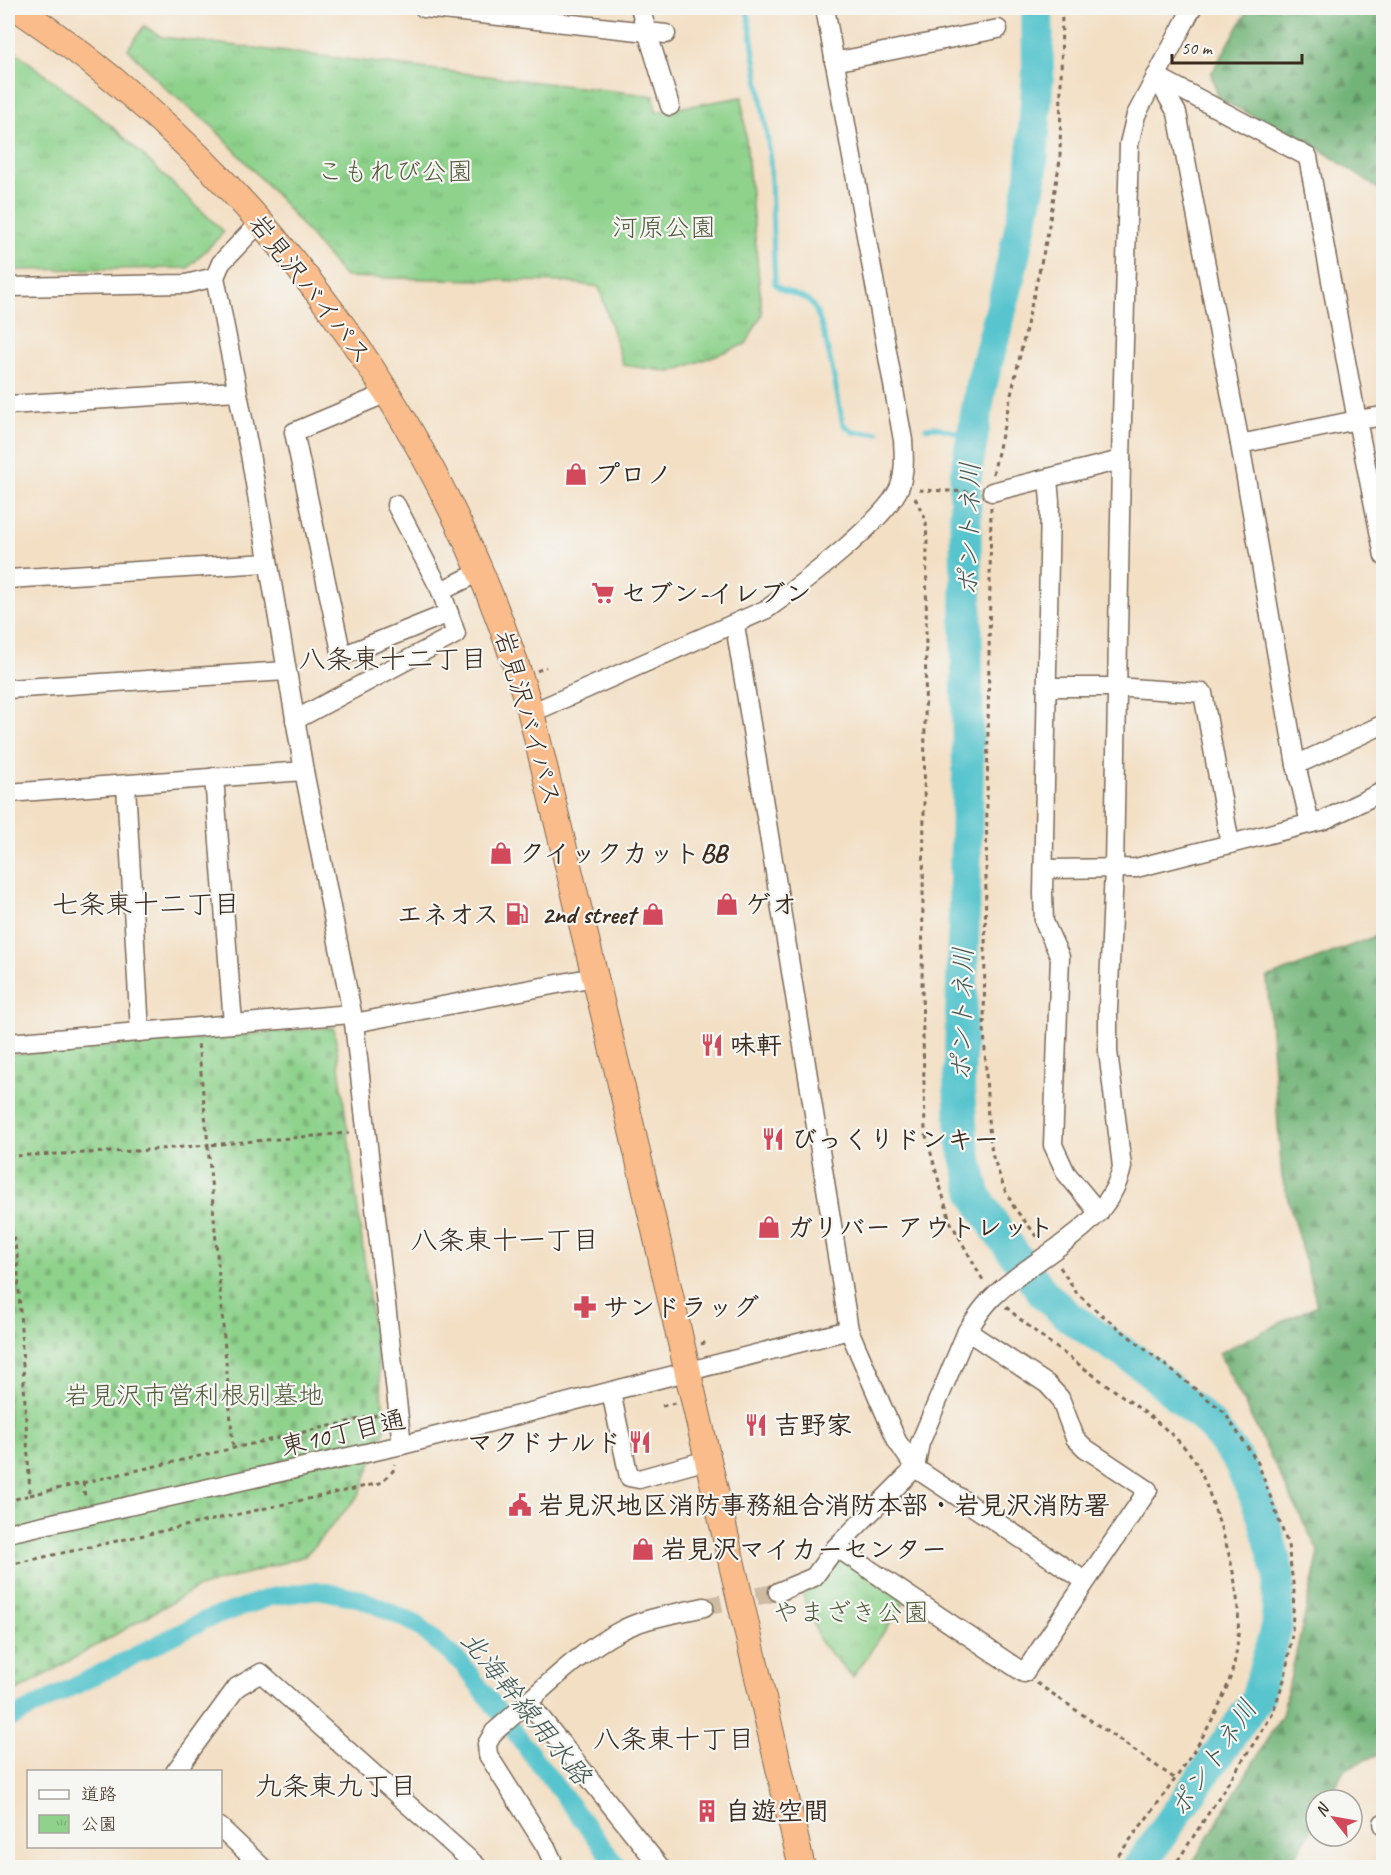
<svg xmlns="http://www.w3.org/2000/svg" width="1391" height="1875" font-family="Caveat,'Klee One',sans-serif">
<style>
.forest{fill:url(#forest-firs);stroke:#566f4b;stroke-width:1.5}
.cemetery{fill:url(#cemetery-stones);stroke:#647e55;stroke-width:1.5}
.park{fill:url(#park-tufts);stroke:#647e55;stroke-width:1.5}
.lines{fill:none;stroke-linecap:round;stroke-linejoin:round}
.stream{stroke:#58c5ce;stroke-width:5}
.canal{stroke:#58c5ce;stroke-width:18}
.river{stroke:#58c5ce;stroke-width:32}
.minor-tunnel{stroke:#cebba3;stroke-width:18;stroke-dasharray:18 9;stroke-linecap:butt}
.minor-casing{stroke:#7b6958;stroke-width:21}
.highway-casing{stroke:#7b6958;stroke-width:28}
.path{stroke:#7b6958;stroke-width:3;stroke-dasharray:4.5 4.5;stroke-linecap:butt}
.minor{stroke:#fff;stroke-width:18}
.highway{stroke:#f9bc8a;stroke-width:26}
.labels{text-anchor:middle;dominant-baseline:central;stroke-width:4.5;stroke-linejoin:round;paint-order:stroke}
.park-label{font-size:26px;fill:#545c3f;stroke:#f6f6f2}
.street-label{font-size:26px;fill:#3b2a1e;stroke:#f6f6f2}
.poi-label{font-size:26px;font-weight:bold;fill:#3b2a1e;stroke:#f6f6f2;text-anchor:start}
.water-label{font-size:27px;font-style:italic;fill:#445853;stroke:#f6f6f2}
.neighbourhood-label{font-size:27px;fill:#3b2a1e;stroke:#f6f6f2}
</style>
<defs>
<pattern id="forest-firs" width="22" height="20" patternUnits="userSpaceOnUse" patternTransform="scale(1.5)"><rect width="22" height="20" fill="#72b478"/><path d="M5 1l3.5 6h-7zM16 11l3.5 6h-7z" fill="#5f9362"/></pattern>
<pattern id="cemetery-stones" width="16" height="16" patternUnits="userSpaceOnUse" patternTransform="scale(1.5)"><rect width="16" height="16" fill="#8ed28c"/><path d="M2 7V4a2 2 0 0 1 4 0v3zM10 15v-3a2 2 0 0 1 4 0v3z" fill="#7bb478"/></pattern>
<pattern id="park-tufts" width="24" height="20" patternUnits="userSpaceOnUse" patternTransform="scale(1.5)"><rect width="24" height="20" fill="#8ed28c"/><path d="M3 7l-1-3M5 7V3M7 7l1-3M15 17l-1-3M17 17v-4M19 17l1-3" fill="none" stroke="#7bb478"/></pattern>
</defs>
<rect width="100%" height="100%" fill="#f6f6f2"/>
<filter id="ink" filterUnits="userSpaceOnUse"><feTurbulence type="fractalNoise" baseFrequency=".0167" numOctaves="2"/><feDisplacementMap in="SourceGraphic" scale="12" xChannelSelector="R" yChannelSelector="G"/><feConvolveMatrix kernelMatrix="1 2 1 2 8 2 1 2 1" color-interpolation-filters="sRGB"/></filter>
<filter id="wash" filterUnits="userSpaceOnUse"><feTurbulence type="fractalNoise" baseFrequency=".008" numOctaves="4" result="noise"/><feDisplacementMap in="SourceGraphic" scale="24" xChannelSelector="R" yChannelSelector="G"/><feGaussianBlur stdDeviation="1.35" result="paint"/><feColorMatrix in="noise" values="0 0 0 0 0 0 0 0 0 0 0 0 0 0 0 0 0 1.4 0 .05"/><feComposite in="paint" operator="in"/></filter>
<g filter="url(#wash)">
<rect width="100%" height="100%" fill="#f3dfc4"/>
<g class="forest">
<path d="M1249 8H1383V192L1318 148 1219 99 1211 74Z"/>
<path d="M1383 933 1384 1598 1377 1602 1384 1627 1383 1752 1345 1769 1328 1800H1316V1821L1290 1867H1190L1282 1715 1319 1553 1219 1353 1317 1305 1282 1177 1267 978Z"/>
</g>
<path class="cemetery" d="M334 1027 386 1427 359 1495 305 1556 195 1589 8 1696V1055Z"/>
<g class="park">
<path d="M144 26 162 37 654 96 656 112 742 97 762 314 746 344 671 372 623 365 599 287 566 282 345 277 278 197 213 127 166 89 128 49Z"/>
<path d="M8 46 114 128 224 232 188 268 8 270Z"/>
<path d="M837 1555 905 1601 853 1677 821 1643 803 1596 819 1582Z"/>
</g>
<g class="lines">
<g class="stream">
<path d="M747 8 770 155 775 284C785 295 801 293 811 303 825 318 838 400 843 424L853 432 878 433"/>
<path d="M926 428 935 427 973 437"/>
</g>
<path class="canal" d="M8 1720 205 1620 271 1597 317 1590 362 1599 416 1624 462 1664 619 1868"/>
<path class="river" d="M1037 8 1038 70 1031 179 1006 291 981 386 965 480 968 774 959 1088 962 1140 975 1194 999 1233 1044 1294 1069 1317 1141 1364 1209 1423 1237 1459 1253 1492 1264 1520 1279 1575 1277 1624 1256 1700 1138 1868"/>
</g>
</g>
<g filter="url(#ink)">
<g class="lines">
<path class="minor-tunnel" d="M704 1607 778 1592"/>
<g class="minor-casing">
<g id="minor">
<path d="M424 8 666 34"/>
<path d="M640 8 670 106"/>
<path d="M834 62 998 29"/>
<path d="M1156 76 1177 113 1240 444 1296 765 1310 823"/>
<path d="M1156 76 1308 157 1357 420 1384 416"/>
<path d="M260 222 221 263 215 277 250 454 304 771 354 1023 402 1445"/>
<path d="M8 287 186 284 215 277"/>
<path d="M387 393 294 432 342 656 449 613"/>
<path d="M8 405 237 391"/>
<path d="M1240 444 1357 420 1384 556"/>
<path d="M992 492 1048 478"/>
<path d="M396 505 441 591"/>
<path d="M8 579 267 563"/>
<path d="M735 625 849 1330 897 1441 915 1468 920 1443 967 1331"/>
<path d="M1048 687H1115L1203 693 1230 844"/>
<path d="M8 689 286 671"/>
<path d="M531 713 767 609C798 587 888 519 900 486 905 472 904 456 903 440L825 8"/>
<path d="M295 720 456 634 441 591 482 571"/>
<path d="M1296 765 1384 724"/>
<path d="M214 777 233 1024"/>
<path d="M126 785 140 1032"/>
<path d="M8 793 304 771"/>
<path d="M1045 869 1136 868 1324 820 1384 791"/>
<path d="M354 1023 594 977"/>
<path d="M8 1043 351 1014"/>
<path d="M1099 1213 1066 1173 1053 1145 1060 957 1044 922 1043 894 1050 502 1048 478 1121 460 1129 144 1136 115 1192 8"/>
<path d="M611 1392 629 1477 639 1479 707 1460"/>
<path d="M8 1533 402 1445 849 1330"/>
<path d="M836 1547 915 1468 1085 1581"/>
<path d="M778 1592 814 1577 836 1547 1024 1673 1148 1490 1085 1448 1075 1438 1060 1398 1047 1384 967 1331C975 1319 982 1308 992 1298 1034 1255 1108 1231 1122 1167L1108 1051V1010L1114 870 1121 460"/>
<path d="M529 1703 661 1868"/>
<path d="M175 1772 237 1687 261 1673 479 1868"/>
<path d="M1383 1823 1384 1826"/>
<path d="M220 1827 263 1868"/>
<path d="M551 1868 552 1860 546 1847 488 1755 487 1744 494 1732C534 1699 573 1655 620 1631 646 1617 675 1614 704 1607"/>
</g>
</g>
<g class="highway-casing">
<path id="highway" d="M17 8C265 175 446 427 531 713L628 1113 802 1868"/>
</g>
<g class="path">
<path d="M993 474 1047 237 1060 160 1062 8"/>
<path d="M919 490 977 492"/>
<path d="M915 498 926 520 927 545 922 987 925 1132 950 1221 984 1282"/>
<path d="M991 507 984 1026 988 1119 992 1154 1004 1188 1015 1209 1040 1240"/>
<path d="M537 671 546 667"/>
<path d="M8 1156 136 1151 208 1145 198 1042"/>
<path d="M8 1210 17 1255 30 1495 8 1501"/>
<path d="M1060 1267 1076 1292 1092 1307 1224 1412 1258 1463 1288 1545 1294 1591 1292 1634 1285 1677 1272 1715 1173 1868"/>
<path d="M1006 1307C1040 1337 1077 1363 1114 1390 1140 1409 1170 1429 1190 1454 1203 1470 1213 1505 1220 1525 1234 1565 1243 1612 1236 1654 1224 1726 1152 1809 1109 1868"/>
<path d="M701 1344 708 1342"/>
<path d="M662 1406 675 1403"/>
<path d="M233 1446 208 1145 349 1133"/>
<path d="M83 1482 85 1497"/>
<path d="M30 1495 382 1414"/>
<path d="M8 1565 380 1483 393 1471 395 1464"/>
<path d="M1037 1683 1174 1778"/>
</g>
<use href="#minor" class="minor"/>
<use href="#highway" class="highway"/>
</g>
</g>
<defs>
<g id="shop-bare" transform="scale(1.8)"><path d="M-5-2.5h2.3a2.7 3.5 0 0 1 5.4 0H5L5.5 6h-11ZM-1.5-2.5h3a1.5 2.3 0 0 0-3 0Z" fill="#d1495b" stroke="#f6f6f2" stroke-width="2.5" paint-order="stroke"/></g>
<g id="supermarket-bare" transform="scale(1.8)"><path d="M-6-5.5h2.5l.6 2H6L4.5 2H-2.5L-4.4-4H-6ZM-1.5 3.2a1.3 1.3 0 1 0 .1 0ZM3 3.2a1.3 1.3 0 1 0 .1 0Z" fill="#d1495b" stroke="#f6f6f2" stroke-width="2.5" paint-order="stroke"/></g>
<g id="fuel-bare" transform="scale(1.8)"><path d="M-5.5-6h7V0h2V4h1.3V-2.5L3-4.5l.8-.8L6-3V5H2.5V1h-1V6h-7ZM-4.2-4.7v3.2H.2V-4.7Z" fill="#d1495b" stroke="#f6f6f2" stroke-width="2.5" paint-order="stroke"/></g>
<g id="restaurant-bare" transform="scale(1.8)"><path d="M-5-6h1v4h1v-4h1v4h1v-4h1v5L-1.5 .5V6h-2V.5L-5-1ZM5-6V6H3V1.5H1.5Q1.5-4 5-6Z" fill="#d1495b" stroke="#f6f6f2" stroke-width="2.5" paint-order="stroke"/></g>
<g id="pharmacy-bare" transform="scale(1.8)"><path d="M-2-6h4v4h4v4h-4v4h-4v-4h-4v-4h4Z" fill="#d1495b" stroke="#f6f6f2" stroke-width="2.5" paint-order="stroke"/></g>
<g id="civic-bare" transform="scale(1.8)"><path d="M-.6-6.5H3V-4.5H.6V-3L4-1V1h2V6H-6V1h2V-1L-.6-3ZM-1.2 2.5V6h2.4V2.5Z" fill="#d1495b" stroke="#f6f6f2" stroke-width="2.5" paint-order="stroke"/></g>
<g id="building-bare" transform="scale(1.8)"><path d="M-4-6H4V6H1V3H-1V6H-4ZM-2.5-4.3h1.7v1.8h-1.7ZM.8-4.3h1.7v1.8H.8ZM-2.5-1h1.7V.8h-1.7ZM.8-1h1.7V.8H.8Z" fill="#d1495b" stroke="#f6f6f2" stroke-width="2.5" paint-order="stroke"/></g>
</defs>
<g fill-rule="evenodd">
<use href="#shop-bare" x="576" y="474"/>
<use href="#supermarket-bare" x="603" y="593"/>
<use href="#shop-bare" x="501" y="853"/>
<use href="#shop-bare" x="727" y="904"/>
<use href="#fuel-bare" x="517" y="914"/>
<use href="#shop-bare" x="653" y="914"/>
<use href="#restaurant-bare" x="712" y="1045"/>
<use href="#restaurant-bare" x="773" y="1139"/>
<use href="#shop-bare" x="769" y="1227"/>
<use href="#pharmacy-bare" x="585" y="1307"/>
<use href="#restaurant-bare" x="756" y="1425"/>
<use href="#restaurant-bare" x="640" y="1442"/>
<use href="#civic-bare" x="520" y="1505"/>
<use href="#shop-bare" x="643" y="1549"/>
<use href="#building-bare" x="707" y="1811"/>
</g>
<g class="labels">
<g class="park-label">
<text x="395" y="171">こもれび公園</text>
<text x="664" y="227">河原公園</text>
<text x="194" y="1395">岩見沢市営利根別墓地</text>
<text x="851" y="1612">やまざき公園</text>
</g>
<g class="street-label">
<text transform="translate(310 289) rotate(52)">岩見沢バイパス</text>
<text transform="translate(528 718) rotate(74)">岩見沢バイパス</text>
<text transform="translate(343 1433) rotate(-13)">東10丁目通</text>
</g>
<g class="poi-label">
<text x="594" y="474">プロノ</text>
<text x="621" y="593">セブン-イレブン</text>
<text x="519" y="853">クイックカットBB</text>
<text x="745" y="904">ゲオ</text>
<text x="499" y="914" text-anchor="end">エネオス</text>
<text x="635" y="914" text-anchor="end">2nd street</text>
<text x="730" y="1045">味軒</text>
<text x="791" y="1139">びっくりドンキー</text>
<text x="787" y="1227">ガリバー アウトレット</text>
<text x="603" y="1307">サンドラッグ</text>
<text x="774" y="1425">吉野家</text>
<text x="622" y="1442" text-anchor="end">マクドナルド</text>
<text x="538" y="1505">岩見沢地区消防事務組合消防本部・岩見沢消防署</text>
<text x="661" y="1549">岩見沢マイカーセンター</text>
<text x="725" y="1811">自遊空間</text>
</g>
<g class="water-label">
<text transform="translate(969 529) rotate(-89)">ポントネ川</text>
<text transform="translate(962 1014) rotate(-89)">ポントネ川</text>
<text transform="translate(526 1708) rotate(51)">北海幹線用水路</text>
<text transform="translate(1213 1758) rotate(-56)">ポントネ川</text>
</g>
<g class="neighbourhood-label">
<text x="393" y="659">八条東十二丁目</text>
<text x="146" y="904">七条東十二丁目</text>
<text x="505" y="1240">八条東十一丁目</text>
<text x="674" y="1739">八条東十丁目</text>
<text x="336" y="1786">九条東九丁目</text>
</g>
</g>
<rect width="1391" height="1875" fill="none" stroke="#f6f6f2" stroke-width="30"/>
<rect x="27" y="1770" width="195" height="78" fill="#f6f6f2" stroke="#aba49d" stroke-width="1.5"/>
<rect x="39" y="1790" width="30" height="9" fill="#ffffff" stroke="#aba49d" stroke-width="1.5"/>
<text x="81" y="1800" font-size="18" fill="#3b2a1e">道路</text>
<rect x="39" y="1815" width="30" height="18" fill="url(#park-tufts)" stroke="#aba49d" stroke-width="1.5"/>
<text x="81" y="1830" font-size="18" fill="#3b2a1e">公園</text>
<g transform="translate(1334 1818) rotate(301)"><circle r="28" fill="#f6f6f2" stroke="#aba49d" stroke-width="1.5"/>
<path d="M0-4.5L10 22L0 15L-10 22Z" fill="#d1495b"/>
<text y="-9" font-size="16" font-weight="bold" text-anchor="middle" fill="#3b2a1e">N</text>
</g>
<path d="M1172 54v9h130v-9" fill="none" stroke="#3b2a1e" stroke-width="3"/>
<text x="1181" y="54" font-size="18" fill="#3b2a1e" stroke="#f6f6f2" stroke-width="4.5" paint-order="stroke">50 m</text>
</svg>
